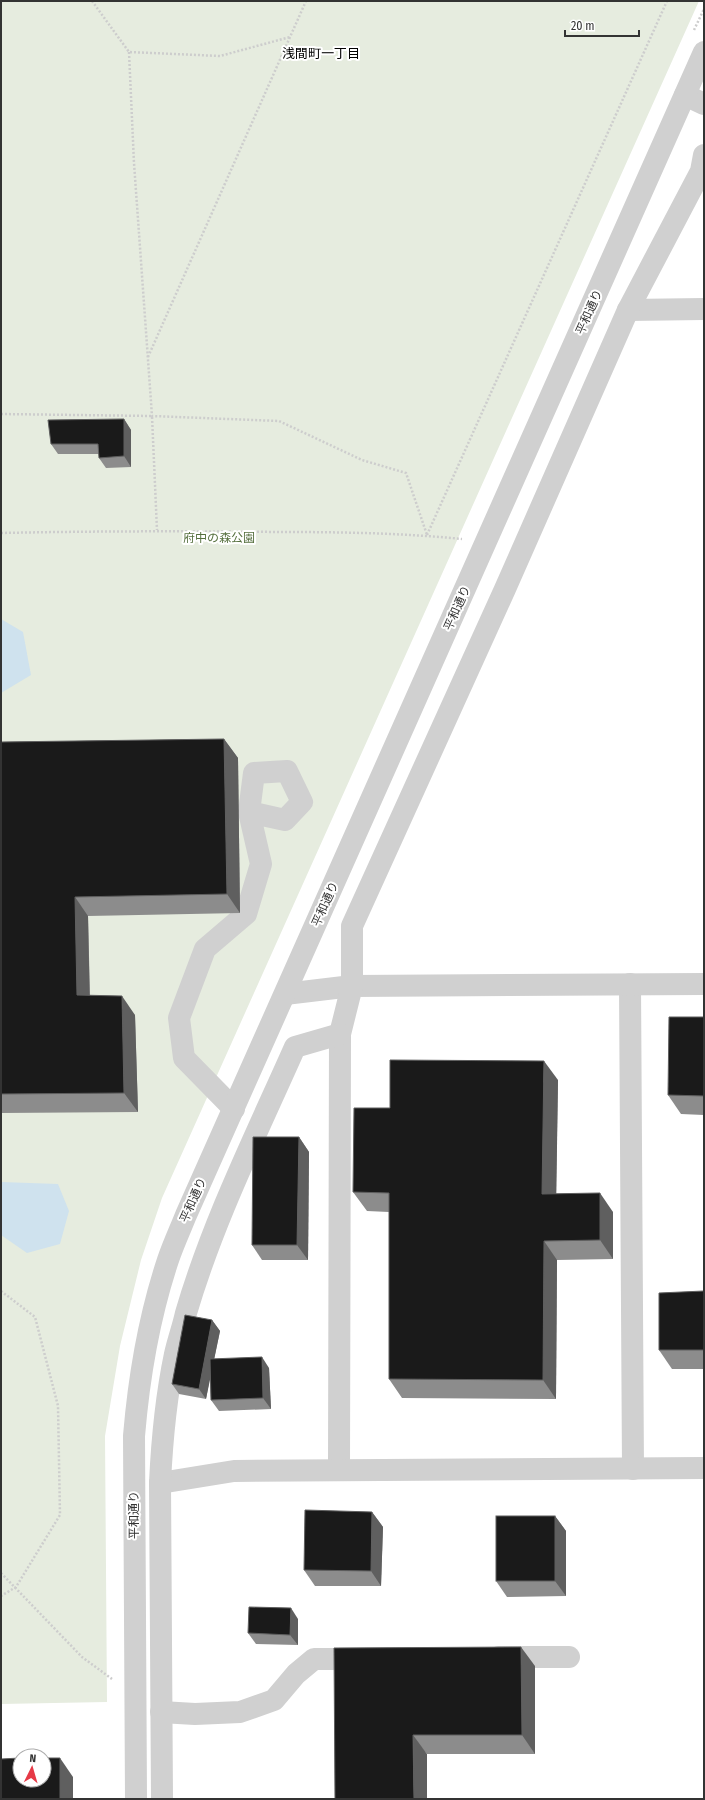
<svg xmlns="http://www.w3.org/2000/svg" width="705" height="1800" font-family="'Fira Sans Condensed','Noto Sans JP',sans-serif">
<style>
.green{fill:#e6ecdf}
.water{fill:#cfe2ee}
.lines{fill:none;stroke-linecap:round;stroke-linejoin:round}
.path{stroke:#cdcdcd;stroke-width:2.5;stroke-dasharray:2 2;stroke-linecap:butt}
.minor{stroke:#d0d0d0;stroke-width:22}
.wall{fill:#8c8c8c}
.shaded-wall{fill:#5f5f5f}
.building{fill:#1a1a1a;stroke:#5f5f5f}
.labels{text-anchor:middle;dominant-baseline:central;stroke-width:4;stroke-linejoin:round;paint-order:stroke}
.street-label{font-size:12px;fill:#333;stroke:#fff}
.park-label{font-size:12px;fill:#56703f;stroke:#fff}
.neighbourhood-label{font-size:13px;fill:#000;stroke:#fff}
</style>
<rect width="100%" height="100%" fill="#fff"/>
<path class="green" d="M1 1H699L162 1198 141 1260 120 1346 105 1436 107 1702 1 1704Z"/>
<g class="water">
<path d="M1 619 23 632 31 675 1 693Z"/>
<path d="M1 1182 58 1184 69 1211 60 1244 27 1253 1 1235Z"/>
</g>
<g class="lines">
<g class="path">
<path d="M92 1 129 52 220 56 290 37"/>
<path d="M694 30 704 9"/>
<path d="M129 52 134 163 152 416 279 421 362 460 406 473 427 535"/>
<path d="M148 357 306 1"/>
<path d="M1 414 152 416 157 530"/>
<path d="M1 533C94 531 187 531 280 532 341 532 402 533 462 539"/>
<path d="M427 535 667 1"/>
<path d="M1 1291 35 1317 58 1406 60 1515 16 1587 1 1596"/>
<path d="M1 1573 82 1657 112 1679"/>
</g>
<g class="minor">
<path d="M685 95 704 104"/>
<path d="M628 310 704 309"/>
<path d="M630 984 633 1469"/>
<path d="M285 994 352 986 704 984"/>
<path d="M234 1109 184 1058 179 1018 205 949 246 914 261 864 249 812 254 773 287 771 302 802 285 820 249 812"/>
<path d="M339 1470 340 1034 352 986V926L505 589 628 310 701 171 704 155"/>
<path d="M160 1483 234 1471 704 1468"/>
<path d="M499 1657H569"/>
<path d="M161 1712 195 1714 240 1712 274 1700 296 1674 314 1659H364"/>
<path d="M136 1799 134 1436C139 1376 149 1317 168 1260 173 1245 180 1230 186 1215L704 52"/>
<path d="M162 1799 160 1483C162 1439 166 1397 175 1354 178 1340 183 1327 186 1313 213 1221 256 1135 295 1047L340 1034"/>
</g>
</g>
<g class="wall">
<path d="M124 419 131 430V467L106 468 99 458V454H58L51 444Z"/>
<path d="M224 739 238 758 240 913 88 916 90 995 135 1015 138 1112 1 1113V742Z"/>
<path d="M704 1017V1115L681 1114 668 1095Z"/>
<path d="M558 1080 556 1194 613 1212V1259L557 1260 556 1399 402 1398 389 1379V1212L367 1211 353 1192 390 1108Z"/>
<path d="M299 1137 309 1152 308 1260H262L252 1245Z"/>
<path d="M704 1291V1369H672L659 1350Z"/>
<path d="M212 1320 220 1331 214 1359 269 1368 271 1409 219 1411 211 1400 210 1377 206 1399 179 1394 172 1384Z"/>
<path d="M372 1512 383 1527 381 1586H315L304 1570Z"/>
<path d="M555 1516 566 1531V1596L507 1597 496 1581Z"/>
<path d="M298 1619V1645L256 1644 248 1633Z"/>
<path d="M334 1648 535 1666V1754H427Z"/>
</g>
<g class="shaded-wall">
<path d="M124 419 131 430V467L124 456Z"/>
<path d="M224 739 238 758 240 913 227 894Z"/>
<path d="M75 897 88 916 90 1014 77 995Z"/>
<path d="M122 996 135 1015 138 1112 124 1093Z"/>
<path d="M544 1061 558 1080 556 1213 542 1194Z"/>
<path d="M299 1137 309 1152 308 1260 297 1245Z"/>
<path d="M600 1193 613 1212V1259L600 1240Z"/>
<path d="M544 1241 557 1260 556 1399 543 1380Z"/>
<path d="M212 1320 220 1331 206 1399 199 1389Z"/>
<path d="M262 1357 269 1368 271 1409 263 1398Z"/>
<path d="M372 1512 383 1527 381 1586 371 1571Z"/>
<path d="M555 1516 566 1531V1596L555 1581Z"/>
<path d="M291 1608 298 1619V1645L290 1635Z"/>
<path d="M521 1647 535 1666V1754L522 1735Z"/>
<path d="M413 1735 427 1754V1799H414Z"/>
<path d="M60 1758 73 1777V1799H60Z"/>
</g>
<g class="building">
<path d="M124 419V456L99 458 98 444H51L48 420Z"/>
<path d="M224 739 227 894 75 897 77 995 122 996 124 1093 1 1094V742Z"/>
<path d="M669 1017H704V1096L668 1095Z"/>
<path d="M390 1060 544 1061 542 1194 600 1193V1240L544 1241 543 1380 389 1379V1193L353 1192 354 1108H390Z"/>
<path d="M253 1137H299L297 1245H252Z"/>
<path d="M704 1291V1350H659V1293Z"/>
<path d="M185 1315 212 1320 199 1389 172 1384Z"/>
<path d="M262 1357 263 1398 211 1400 210 1359Z"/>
<path d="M305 1510 372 1512 371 1571 304 1570Z"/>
<rect x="496" y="1516" width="59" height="65"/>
<path d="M249 1607 291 1608 290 1635 248 1633Z"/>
<path d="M521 1647 522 1735H413L414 1799H335L334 1648Z"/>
<path d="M20 1758V1780H44V1758H60V1799H1V1759Z"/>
</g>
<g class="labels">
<g class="street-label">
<text transform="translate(589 312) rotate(-66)">平和通り</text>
<text transform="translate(457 608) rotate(-66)">平和通り</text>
<text transform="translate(325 904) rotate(-66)">平和通り</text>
<text transform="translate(193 1200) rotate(-66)">平和通り</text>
<text transform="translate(134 1515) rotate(-90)">平和通り</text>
</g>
<g class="park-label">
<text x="219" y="538">府中の森公園</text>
</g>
<g class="neighbourhood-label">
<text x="321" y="53">浅間町一丁目</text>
</g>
</g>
<rect width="705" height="1800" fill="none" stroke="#333333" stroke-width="4"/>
<g transform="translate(32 1768) rotate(5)"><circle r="19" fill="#ffffff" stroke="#adadad"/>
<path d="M0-3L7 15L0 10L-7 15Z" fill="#e63946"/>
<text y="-6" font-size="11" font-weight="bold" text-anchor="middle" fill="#333333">N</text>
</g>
<path d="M565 30v6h74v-6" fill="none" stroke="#333333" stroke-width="2"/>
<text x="571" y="30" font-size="12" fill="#333333" stroke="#ffffff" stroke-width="3" paint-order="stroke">20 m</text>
</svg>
